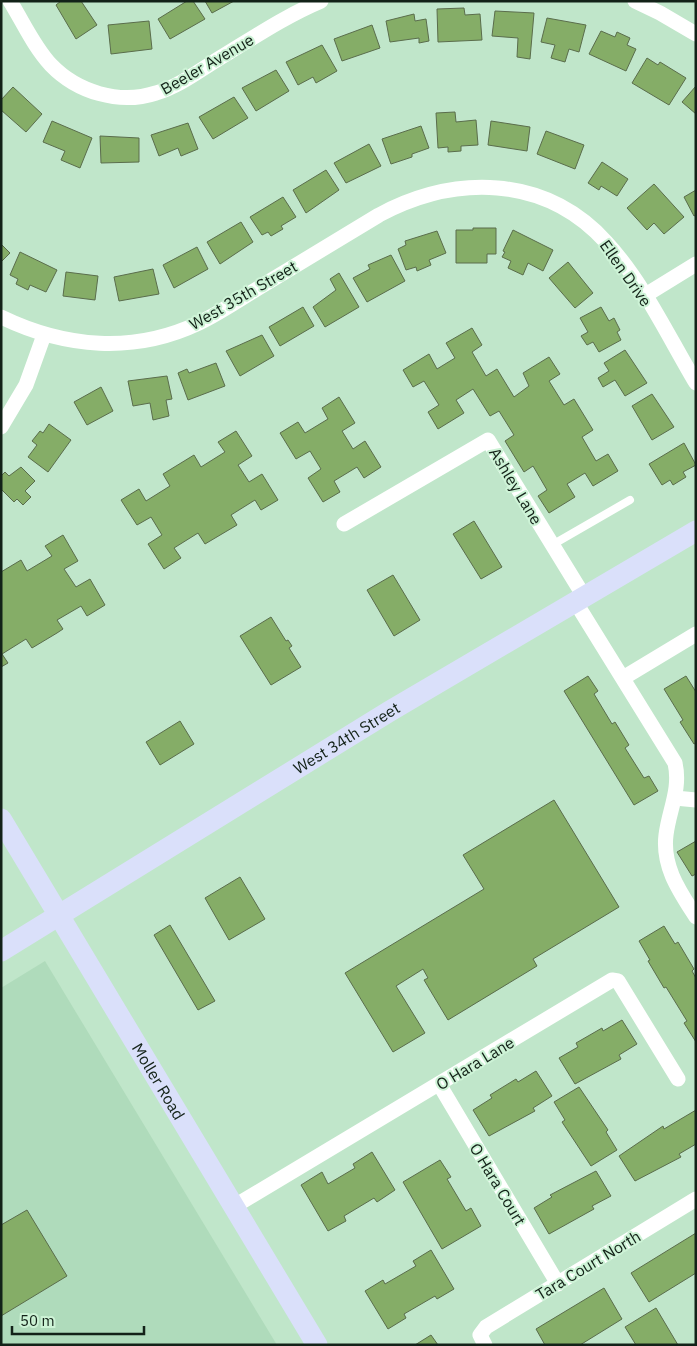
<svg xmlns="http://www.w3.org/2000/svg" width="697" height="1346" font-family="'IBM Plex Sans',sans-serif">
<style>
.built{fill:#afdbbb}
.building{fill:#85ad67;stroke:#5a6d4c}
.lines{fill:none;stroke-linecap:round;stroke-linejoin:round}
.lane{stroke:#fff;stroke-width:8}
.street{stroke:#fff;stroke-width:15}
.secondary{stroke:#dae0fa;stroke-width:21}
.labels{text-anchor:middle;dominant-baseline:central;stroke-width:4;stroke-linejoin:round;paint-order:stroke}
.street-label{font-size:16px;fill:#132218;stroke:#cdf3d6}
</style>
<rect width="100%" height="100%" fill="#c0e6ca"/>
<path class="built" d="M45 961 277 1345H1V988Z"/>
<g class="building">
<path d="M61 1H81L97 25 76 39 56 5Z"/>
<path d="M187 1H193L205 19 170 39 158 19Z"/>
<path d="M205 1H234L212 13Z"/>
<path d="M464 8 465 15 480 14 482 40 438 42 437 9Z"/>
<path d="M495 11 534 13 530 59 517 57 518 38 492 36Z"/>
<path d="M414 14 415 21 426 19 429 41 419 43V38L390 42 386 21Z"/>
<path d="M547 18 586 25 579 52 569 49 565 62 551 58 555 45 541 42Z"/>
<path d="M149 21 152 49 111 54 108 25Z"/>
<path d="M372 25 380 48 342 61 334 39Z"/>
<path d="M601 31 615 37 617 32 630 38 627 45 636 49 626 71 589 54Z"/>
<path d="M322 45 337 71 316 83 313 77 298 85 286 62Z"/>
<path d="M647 58 658 65 660 62 686 78 669 105 632 83Z"/>
<path d="M276 70 289 91 256 111 242 88Z"/>
<path d="M696 86V114L682 102Z"/>
<path d="M13 87 42 114 26 132 1 110V100Z"/>
<path d="M234 97 248 118 213 139 199 117Z"/>
<path d="M455 112 456 122 476 120 478 145 461 146V151L448 152V147L438 148 436 113Z"/>
<path d="M52 121 92 138 80 168 61 160 65 151 43 142Z"/>
<path d="M491 121 530 127 527 151 488 145Z"/>
<path d="M188 123 198 149 181 156 178 148 159 156 151 135Z"/>
<path d="M421 126 429 148 412 154V157L391 164 382 139Z"/>
<path d="M546 131 584 145 575 169 537 154Z"/>
<path d="M100 136 139 138V162L101 163Z"/>
<path d="M369 144 381 166 346 183 334 163Z"/>
<path d="M602 162 628 179 617 196 601 186 599 190 588 183Z"/>
<path d="M326 170 339 190 306 213 293 190Z"/>
<path d="M654 184 684 217 664 234 654 223 647 230 627 208Z"/>
<path d="M696 190V215L694 216 684 197Z"/>
<path d="M283 197 296 217 281 226 283 229 271 236 268 232 262 235 250 217Z"/>
<path d="M241 222 253 242 220 264 207 242Z"/>
<path d="M473 228H496V254H487V263H456V230H473Z"/>
<path d="M513 230 553 250 543 271 528 263 523 275 508 268 511 261 502 257 505 252 503 251Z"/>
<path d="M437 231 446 253 429 260 431 265 417 271 416 267 406 270 398 249 406 245 405 241Z"/>
<path d="M1 244 10 253 1 262Z"/>
<path d="M197 247 208 269 174 288 163 265Z"/>
<path d="M20 252 57 270 46 292 30 285 28 290 16 284 18 279 10 275Z"/>
<path d="M391 255 405 281 367 302 353 278 370 269 368 265Z"/>
<path d="M568 262 593 293 575 308 549 278Z"/>
<path d="M153 269 159 294 119 301 114 277Z"/>
<path d="M66 272 98 276 95 300 63 296Z"/>
<path d="M339 273 359 307 325 327 313 307 336 290 330 279Z"/>
<path d="M303 307 314 326 280 346 269 327Z"/>
<path d="M601 307 609 321 614 318 620 330 617 332 621 340 599 352 593 342 587 345 581 336 588 332 580 318Z"/>
<path d="M472 328 482 345 472 352 486 376 497 369 514 397 529 386 523 373 549 357 560 374 549 381 564 405 574 399 593 430 582 437 596 461 608 454 618 471 593 486 585 473 567 484 575 497 549 513 538 496 547 490 533 466 524 472 505 441 514 435 499 411 490 416 473 389 456 400 464 413 438 429 428 412 439 405 424 381 413 387 403 370 429 354 437 369 455 358 446 343Z"/>
<path d="M262 335 274 356 240 376 226 351Z"/>
<path d="M625 350 647 383 625 396 615 380 603 387 598 378 609 371 604 363Z"/>
<path d="M216 363 225 386 188 400 178 373 187 369 189 373Z"/>
<path d="M167 376 172 399 166 400 169 416 153 420 150 403 133 406 128 381Z"/>
<path d="M101 387 113 411 87 425 74 402Z"/>
<path d="M652 394 674 427 652 440 632 406Z"/>
<path d="M339 397 355 423 342 431 353 449 365 441 381 467 364 478 357 467 334 481 340 492 323 502 308 478 321 469 310 451 296 459 280 433 298 422 305 433 328 419 322 408Z"/>
<path d="M49 424 71 440 48 472 28 457 37 445 32 441 40 431 43 433Z"/>
<path d="M236 431 252 456 238 465 249 482 262 474 278 500 261 510 255 500 231 515 237 525 205 544 198 533 174 548 181 558 164 569 148 544 162 535 151 517 137 525 121 500 139 489 146 501 170 486 163 474 194 455 201 467 225 452 218 442Z"/>
<path d="M684 443 696 465 683 472 686 477 673 485 670 480 662 485 649 464Z"/>
<path d="M21 467 35 481 25 491 31 497 23 505 17 499 14 502 1 489V476L5 472 9 476Z"/>
<path d="M474 521 502 567 481 579 453 534Z"/>
<path d="M63 535 78 561 64 569 76 587 90 579 105 605 87 616 81 606 57 620 63 629 57 633 32 648 26 639 2 654 8 663 1 667V572L21 560 27 571 52 556 45 546Z"/>
<path d="M393 575 420 620 394 636 367 590Z"/>
<path d="M271 617 286 641 288 640 292 646 289 648 301 667 271 685 240 636Z"/>
<path d="M588 676 598 691 594 694 612 724 615 722 629 745 625 748 644 778 649 776 658 791 634 805 564 691Z"/>
<path d="M686 676 696 692V743L694 744 680 722 683 720 664 689Z"/>
<path d="M180 721 194 744 160 765 146 742Z"/>
<path d="M554 800 619 907 533 959 537 966 448 1020 424 980 428 978 423 969 396 986 425 1033 393 1052 345 973 484 889 463 855Z"/>
<path d="M696 841V874L692 876 677 852Z"/>
<path d="M240 877 265 919 229 940 205 898Z"/>
<path d="M170 925 215 1001 198 1010 154 935Z"/>
<path d="M664 926 675 944 678 942 694 969 692 971 696 978V1042L684 1023 687 1021 666 987 664 988 648 961 650 960 639 941Z"/>
<path d="M622 1020 637 1044 619 1055 621 1059 575 1084 559 1058 578 1047 576 1043 602 1028 603 1031Z"/>
<path d="M536 1071 552 1096 533 1108 535 1111 489 1136 473 1110 492 1098 490 1095 516 1079 518 1082Z"/>
<path d="M579 1087 608 1130 606 1132 617 1150 591 1166 562 1122 565 1120 554 1102Z"/>
<path d="M696 1110V1144L679 1154 681 1157 635 1181 619 1156 663 1126 664 1129Z"/>
<path d="M372 1152 395 1190 377 1202 374 1198 344 1216 346 1221 328 1231 301 1185 322 1172 328 1184 355 1168 353 1164Z"/>
<path d="M440 1160 451 1177 447 1179 466 1211 471 1208 481 1226 442 1249 403 1182Z"/>
<path d="M596 1171 611 1196 592 1206 594 1209 549 1234 534 1208 552 1197 550 1195Z"/>
<path d="M27 1210 67 1276 1 1316V1225Z"/>
<path d="M696 1233V1273L649 1302 631 1273Z"/>
<path d="M431 1250 454 1289 437 1299 435 1296 404 1314 406 1318 388 1329 365 1291 383 1280 385 1284 416 1266 413 1261Z"/>
<path d="M604 1288 622 1319 580 1345H545L536 1329Z"/>
<path d="M656 1308 678 1345H636L625 1327Z"/>
<path d="M431 1335 438 1345H415Z"/>
</g>
<g class="lines">
<path class="lane" d="M552 545 630 500"/>
<g class="street">
<path d="M10 1C23 22 34 47 51 65 77 92 119 105 156 93 177 87 196 73 215 61 250 40 283 17 321 1"/>
<path d="M635 1 660 13 696 34"/>
<path d="M644 296 696 264"/>
<path d="M1 317C65 348 134 354 199 323 222 312 243 297 265 284 303 261 341 238 379 215 454 175 544 174 606 242 643 282 668 336 696 383"/>
<path d="M1 427 26 385 44 335"/>
<path d="M344 524 488 440 585 598"/>
<path d="M576 603 675 763C681 789 669 810 666 835 662 867 680 892 696 917"/>
<path d="M623 678 696 634"/>
<path d="M675 798 696 800"/>
<path d="M439 1084 558 1284"/>
<path d="M233 1207 612 980 618 981 678 1079"/>
<path d="M485 1345 480 1335 486 1327 696 1199"/>
</g>
<g class="secondary">
<path id="s1" d="M1 819 317 1345"/>
<path id="s2" d="M1 951 390 711 696 531"/>
</g>
</g>
<g class="labels">
<g class="street-label">
<text transform="translate(207 64) rotate(-30)">Beeler Avenue</text>
<text transform="translate(626 273) rotate(55)">Ellen Drive</text>
<text transform="translate(243 295) rotate(-30)">West 35th Street</text>
<text transform="translate(516 486) rotate(59)">Ashley Lane</text>
<text stroke="none"><textPath href="#s2" startOffset="406">West 34th Street</textPath></text>
<text transform="translate(475 1063) rotate(-31)">O Hara Lane</text>
<text stroke="none"><textPath href="#s1" startOffset="306">Moller Road</textPath></text>
<text transform="translate(498 1184) rotate(59)">O Hara Court</text>
<text transform="translate(588 1265) rotate(-31)">Tara Court North</text>
</g>
</g>
<rect width="697" height="1346" fill="none" stroke="#132218" stroke-width="5"/>
<path d="M12 1326v8h132v-8" fill="none" stroke="#132218" stroke-width="2.5"/>
<text x="20" y="1326" font-size="15" fill="#132218" stroke="#cdf3d6" stroke-width="4" paint-order="stroke">50 m</text>
</svg>
